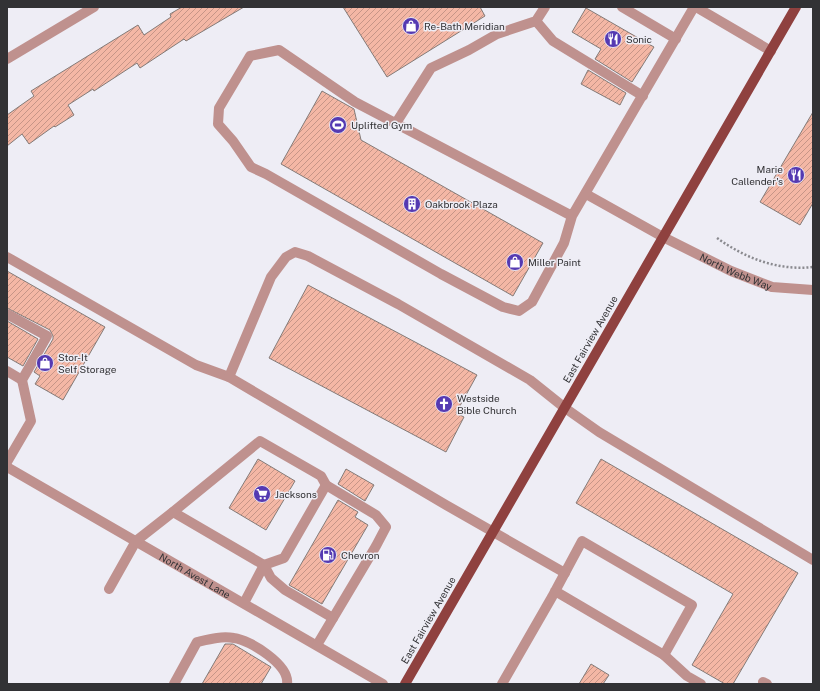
<svg xmlns="http://www.w3.org/2000/svg" width="820" height="691" font-family="'Public Sans',sans-serif">
<style>
.building{fill:url(#building-hatch);stroke:#847b78}
.lines{fill:none;stroke-linecap:round;stroke-linejoin:round}
.path{stroke:#8a8a8f;stroke-width:2.5;stroke-dasharray:2 2;stroke-linecap:butt}
.minor{stroke:#bf918e;stroke-width:10}
.major{stroke:#8f413f;stroke-width:10}
.labels{text-anchor:middle;dominant-baseline:central;stroke-width:3;stroke-linejoin:round;paint-order:stroke}
.poi-label{font-size:10px;fill:#323235;stroke:#eeedf5;text-anchor:start}
.street-label{font-size:10px;fill:#323235;stroke:#eeedf5}
</style>
<defs>
<pattern id="building-hatch" width="6" height="6" patternUnits="userSpaceOnUse"><rect width="6" height="6" fill="#f4b7a5"/><path d="M-1 1l2-2M0 6l6-6M5 7l2-2" fill="none" stroke="#c69587"/></pattern>
</defs>
<rect width="100%" height="100%" fill="#eeedf5"/>
<g class="building">
<path d="M182 7H244L186 41 184 39 140 68 137 63 94 91 93 89 68 105 74 115 55 127 54 126 29 144 22 134 7 146V115L34 96 31 91 138 25 144 35 171 17 170 14Z"/>
<path d="M343 7H480L485 16 387 77Z"/>
<path d="M586 8 654 47 632 82 595 59 601 49 572 32Z"/>
<path d="M588 70 626 93 620 105 581 84Z"/>
<path d="M322 91 354 109 361 140 543 243 513 296 281 164Z"/>
<path d="M813 112V203L800 225 760 202Z"/>
<path d="M7 271 105 327 63 400 35 384 40 376 34 372 53 339V336L50 330 7 308Z"/>
<path d="M308 285 477 375 456 413 464 417 446 452 269 358Z"/>
<path d="M7 321 38 339 23 366 7 357Z"/>
<path d="M258 459 295 481 266 530 229 508Z"/>
<path d="M601 459 798 573 733 684H725L692 665 733 594 576 503Z"/>
<path d="M346 469 374 485 365 501 338 484Z"/>
<path d="M338 500 358 512 355 517 368 525 322 604 289 585Z"/>
<path d="M225 644H233L271 667 261 684H202Z"/>
<path d="M591 664 609 675 603 684H579Z"/>
</g>
<g class="lines">
<path class="path" d="M717 238C745 258 778 271 813 267"/>
<g class="minor">
<path d="M622 7 676 39"/>
<path d="M696 7 771 51"/>
<path d="M536 21 553 41 643 96"/>
<path d="M7 59 94 7"/>
<path d="M396 123 431 68 469 50 497 34 536 21 545 7"/>
<path id="s1" d="M586 194 663 237 731 271 772 287 813 290"/>
<path d="M572 216 355 102 279 50 250 56 219 108 218 124 233 141 251 167 266 174 441 274 503 307 519 311 532 302 564 243 572 216 694 7"/>
<path d="M7 257 196 365 229 377 446 505 565 573"/>
<path d="M7 314 47 336 22 380 31 421 7 462"/>
<path d="M7 371 22 380"/>
<path d="M229 377 271 277 286 257 295 252 308 256 398 304 530 380 565 408 599 432 813 560"/>
<path id="s2" d="M7 467 383 684"/>
<path d="M173 512 264 565 271 578 285 590 333 618"/>
<path d="M109 589 136 541 173 512 260 441 321 476 326 485 376 515 386 527 376 546 317 645"/>
<path d="M244 603 264 565 284 558 326 485"/>
<path d="M664 655 687 676 701 684"/>
<path d="M763 682 767 684"/>
<path d="M174 684 197 642C210 639 221 636 234 638 250 640 290 665 287 684"/>
<path d="M502 684 552 597C562 578 572 560 582 541L692 605 664 655 555 591"/>
</g>
<path class="major" d="M405 684 796 7"/>
</g>
<defs>
<g id="shop-disc" transform="scale(0.9)"><circle r="9.5" fill="#553ab2" stroke="#eeedf5"/><path d="M-5-2.5h2.3a2.7 3.5 0 0 1 5.4 0H5L5.5 6h-11ZM-1.5-2.5h3a1.5 2.3 0 0 0-3 0Z" fill="#fff"/></g>
<g id="restaurant-disc" transform="scale(0.9)"><circle r="9.5" fill="#553ab2" stroke="#eeedf5"/><path d="M-5-6h1v4h1v-4h1v4h1v-4h1v5L-1.5 .5V6h-2V.5L-5-1ZM5-6V6H3V1.5H1.5Q1.5-4 5-6Z" fill="#fff"/></g>
<g id="stadium-disc" transform="scale(0.9)"><circle r="9.5" fill="#553ab2" stroke="#eeedf5"/><path d="M0-5a6.5 5 0 1 0 0 10a6.5 5 0 1 0 0-10ZM-3.5-1.8h7v3.6h-7Z" fill="#fff"/></g>
<g id="building-disc" transform="scale(0.9)"><circle r="9.5" fill="#553ab2" stroke="#eeedf5"/><path d="M-4-6H4V6H1V3H-1V6H-4ZM-2.5-4.3h1.7v1.8h-1.7ZM.8-4.3h1.7v1.8H.8ZM-2.5-1h1.7V.8h-1.7ZM.8-1h1.7V.8H.8Z" fill="#fff"/></g>
<g id="church-disc" transform="scale(0.9)"><circle r="9.5" fill="#553ab2" stroke="#eeedf5"/><path d="M-1.2-6h2.4v3.5h3.3v2.4h-3.3V6h-2.4V-.1h-3.3v-2.4h3.3Z" fill="#fff"/></g>
<g id="supermarket-disc" transform="scale(0.9)"><circle r="9.5" fill="#553ab2" stroke="#eeedf5"/><path d="M-6-5.5h2.5l.6 2H6L4.5 2H-2.5L-4.4-4H-6ZM-1.5 3.2a1.3 1.3 0 1 0 .1 0ZM3 3.2a1.3 1.3 0 1 0 .1 0Z" fill="#fff"/></g>
<g id="fuel-disc" transform="scale(0.9)"><circle r="9.5" fill="#553ab2" stroke="#eeedf5"/><path d="M-5.5-6h7V0h2V4h1.3V-2.5L3-4.5l.8-.8L6-3V5H2.5V1h-1V6h-7ZM-4.2-4.7v3.2H.2V-4.7Z" fill="#fff"/></g>
</defs>
<g fill-rule="evenodd">
<use href="#shop-disc" x="411" y="26"/>
<use href="#restaurant-disc" x="613" y="39"/>
<use href="#stadium-disc" x="338" y="125"/>
<use href="#restaurant-disc" x="796" y="175"/>
<use href="#building-disc" x="412" y="204"/>
<use href="#shop-disc" x="515" y="262"/>
<use href="#shop-disc" x="45" y="363"/>
<use href="#church-disc" x="444" y="404"/>
<use href="#supermarket-disc" x="262" y="494"/>
<use href="#fuel-disc" x="328" y="555"/>
</g>
<g class="labels">
<g class="poi-label">
<text x="424" y="26">Re-Bath Meridian</text>
<text x="626" y="39">Sonic</text>
<text x="351" y="125">Uplifted Gym</text>
<text x="783" y="169" text-anchor="end">Marie<tspan x="783" dy="12">Callender's</tspan></text>
<text x="425" y="204">Oakbrook Plaza</text>
<text x="528" y="262">Miller Paint</text>
<text x="58" y="357">Stor-It<tspan x="58" dy="12">Self Storage</tspan></text>
<text x="457" y="398">Westside<tspan x="457" dy="12">Bible Church</tspan></text>
<text x="275" y="494">Jacksons</text>
<text x="341" y="555">Chevron</text>
</g>
<g class="street-label">
<text stroke="none"><textPath href="#s1" startOffset="169">North Webb Way</textPath></text>
<text transform="translate(590 339) rotate(-60)">East Fairview Avenue</text>
<text stroke="none"><textPath href="#s2" startOffset="217">North Avest Lane</textPath></text>
<text transform="translate(428 620) rotate(-60)">East Fairview Avenue</text>
</g>
</g>
<rect width="820" height="691" fill="none" stroke="#323235" stroke-width="16"/>
</svg>
